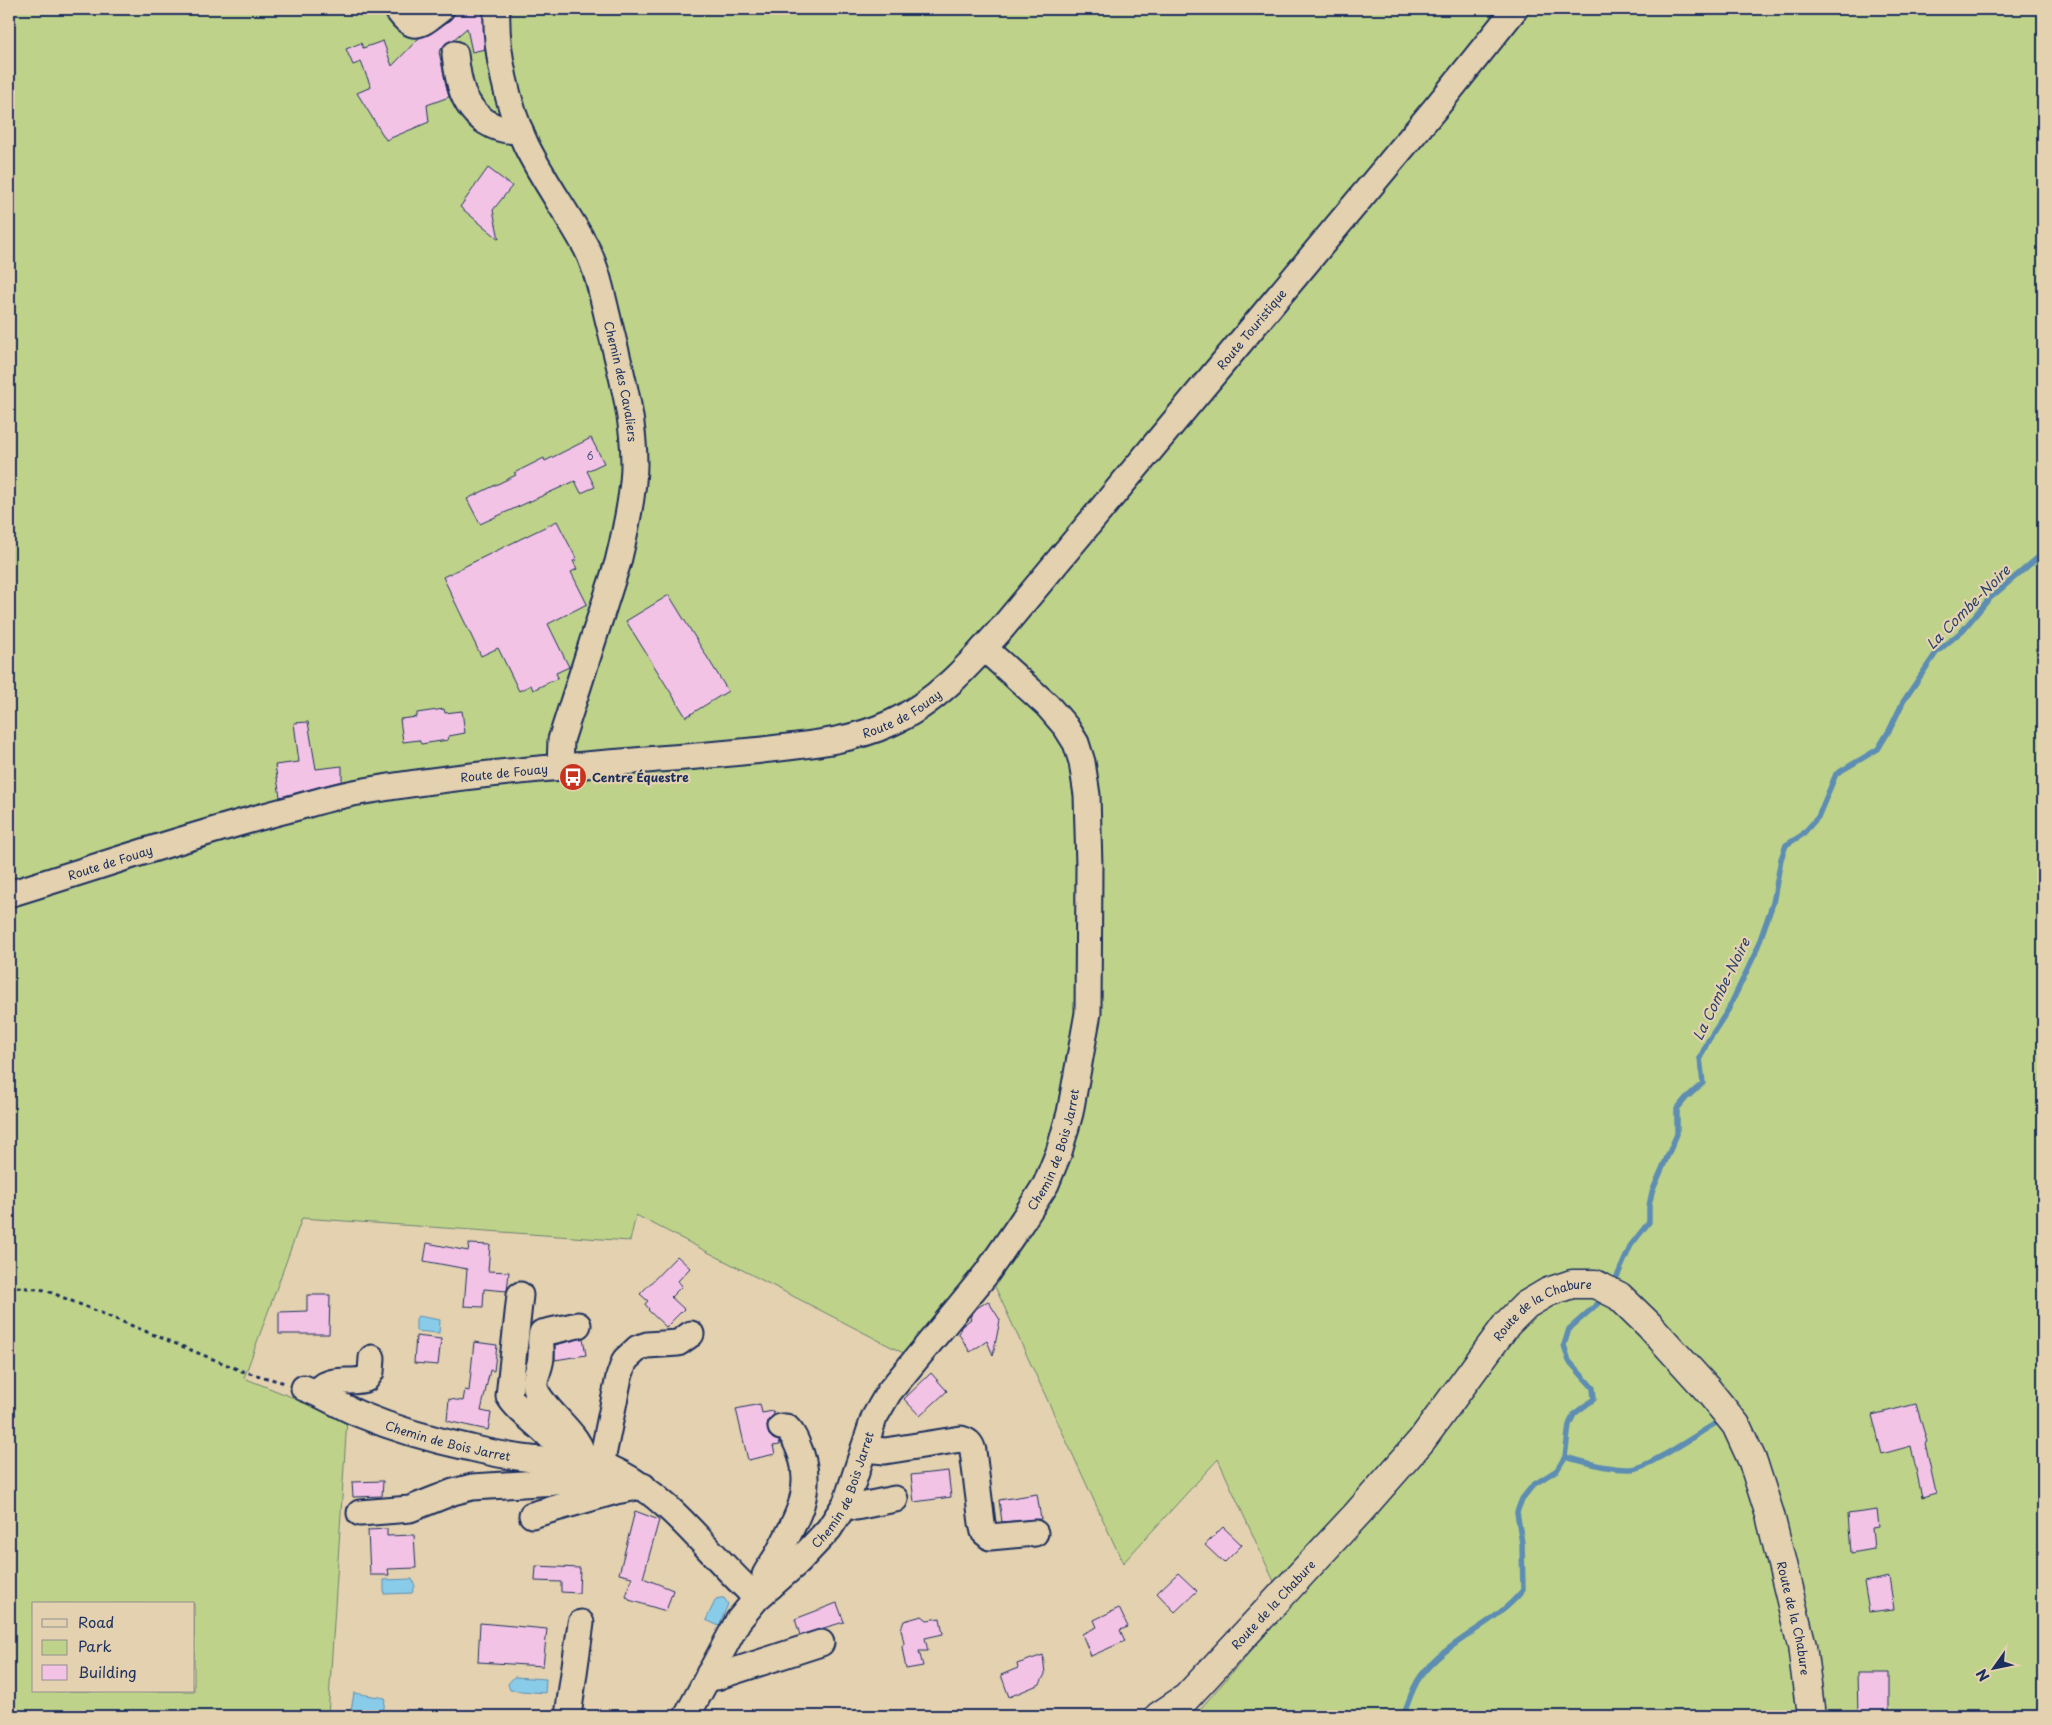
<svg xmlns="http://www.w3.org/2000/svg" width="2052" height="1725" font-family="'Playpen Sans',sans-serif">
<style>
.green{fill:#bed389;stroke:#6c8174;fill-rule:evenodd}
.water{fill:#89ccea;stroke:#5d8db2}
.lines{fill:none;stroke-linecap:round;stroke-linejoin:round}
.stream{stroke:#5d8db2;stroke-width:5.5}
.building{fill:#f3c3e6;stroke:#1b2f5e}
.minor-casing{stroke:#1b2f5e;stroke-width:29}
.major-casing{stroke:#1b2f5e;stroke-width:31}
.path{stroke:#1b2f5e;stroke-width:3;stroke-dasharray:4 4;stroke-linecap:butt}
.minor{stroke:#e3d1af;stroke-width:25}
.major{stroke:#e3d1af;stroke-width:28}
.labels{text-anchor:middle;dominant-baseline:central;stroke-width:4.5;stroke-linejoin:round;paint-order:stroke}
.number-label{font-size:10px;fill:#515480}
.street-label{font-size:12px;fill:#1b2f5e;stroke:#e3d1af}
.poi-label{font-size:12px;font-weight:bold;fill:#1b2f5e;stroke:#e3d1af;text-anchor:start}
.water-label{font-size:14px;font-style:italic;fill:#263f6c;stroke:#e3d1af}
</style>
<rect width="100%" height="100%" fill="#e3d1af"/>
<filter id="ink" filterUnits="userSpaceOnUse"><feTurbulence type="fractalNoise" baseFrequency=".02" numOctaves="2"/><feDisplacementMap in="SourceGraphic" scale="10" xChannelSelector="R" yChannelSelector="G"/><feConvolveMatrix kernelMatrix="1 2 1 2 8 2 1 2 1" color-interpolation-filters="sRGB"/></filter>
<g filter="url(#ink)">
<path class="green" d="M9 9H2043V1716H1194L1287 1610 1218 1459 1123 1563 984 1263 907 1355 636 1215 630 1241 302 1218 244 1378 347 1419 328 1716H9ZM34 1604H194V1691H34Z"/>
<g class="water">
<path d="M418 1316 440 1320 439 1333 416 1331V1319Z"/>
<path d="M412 1579 415 1586 412 1593 384 1594V1580Z"/>
<path d="M720 1598H724L728 1604 719 1626 706 1620 716 1599Z"/>
<path d="M514 1677 546 1679 545 1693 510 1690 508 1684Z"/>
<path d="M354 1693 385 1698 383 1716 351 1711Z"/>
</g>
<g class="lines">
<g class="stream">
<path d="M1616 1279 1631 1245 1649 1222V1206L1652 1192 1677 1134V1109L1686 1098 1703 1083 1700 1058 1708 1041 1728 1010 1755 954 1773 903 1781 859 1786 845 1802 835 1818 817 1836 774 1878 749 1890 729 1903 702 1936 653 1963 630 1988 600 2043 553"/>
<path d="M1565 1457C1586 1462 1609 1470 1631 1469 1648 1468 1699 1433 1716 1423"/>
<path d="M1403 1716C1408 1704 1412 1688 1420 1677 1447 1640 1494 1626 1523 1590L1522 1543 1517 1512 1522 1499 1533 1485 1557 1470 1565 1457 1569 1425 1574 1414 1594 1399 1593 1388 1569 1361 1564 1345 1569 1329 1603 1299"/>
</g>
</g>
<g class="building">
<path d="M455 9H483L485 49 472 52 467 28 453 40 446 43 439 52 449 97 427 105 429 122 386 140 357 93 371 87 361 62 353 65 346 49 361 43 363 48 383 41 392 66 419 38 430 34 450 20 454 15Z"/>
<path d="M488 168 512 186 493 210 499 239 460 207Z"/>
<path d="M591 438 604 463 587 471 595 487 581 493 575 481 480 524 467 499 516 475 514 473 544 458 545 461Z"/>
<path d="M557 521 577 560 573 561 577 569 571 572 587 604 548 624 569 667 556 673 558 678 533 690 531 685 519 691 498 648 481 656 443 577Z"/>
<path d="M669 595 728 691 686 717 626 621Z"/>
<path d="M444 709 445 713 462 711 465 733 449 736 448 740 421 744 419 740 403 742 400 719 417 717V713Z"/>
<path d="M308 722 316 769 342 766V781L280 797 275 765 299 762 294 723Z"/>
<path d="M427 1243 468 1251 469 1244 490 1245 488 1271 509 1272 507 1291 484 1289 483 1307 464 1306 467 1269 424 1261Z"/>
<path d="M677 1256 690 1268 678 1281 682 1286 671 1297 684 1309 666 1327 648 1310 649 1309 645 1304 648 1301 640 1294Z"/>
<path d="M307 1295H330L329 1334H279V1312L307 1311Z"/>
<path d="M988 1301 1000 1320 993 1355 987 1341 970 1352 959 1334 961 1327 971 1319 970 1317 977 1308Z"/>
<path d="M416 1336 441 1339 438 1365 414 1363Z"/>
<path d="M583 1338 586 1355 555 1360V1345Z"/>
<path d="M474 1342 497 1345 494 1371 490 1370 481 1411 491 1413 488 1430 447 1421 449 1399 463 1401 465 1390 469 1391Z"/>
<path d="M931 1373 947 1391 920 1416 904 1399Z"/>
<path d="M760 1404 762 1413 773 1411 774 1415 768 1420 767 1427 769 1435 773 1439 779 1441 780 1445 773 1446 775 1454 748 1460 736 1409Z"/>
<path d="M1916 1404 1927 1442 1925 1443 1936 1493 1922 1497 1911 1446 1882 1454 1872 1415Z"/>
<path d="M948 1471 951 1497 914 1502 911 1475Z"/>
<path d="M383 1481 382 1496 353 1497 352 1482Z"/>
<path d="M1037 1494 1041 1519 1002 1522 999 1500Z"/>
<path d="M1877 1510 1879 1527 1872 1528 1874 1549 1851 1553 1848 1514Z"/>
<path d="M635 1511 659 1520 643 1578 673 1590 666 1611 629 1600V1598L626 1597 632 1577 619 1574Z"/>
<path d="M1223 1527 1242 1545 1224 1563 1205 1545Z"/>
<path d="M387 1529V1536L414 1535 416 1568 388 1569 389 1575H370L368 1530Z"/>
<path d="M536 1566 580 1568 579 1593 561 1592V1582L535 1581Z"/>
<path d="M1178 1573 1197 1591 1175 1612 1157 1593Z"/>
<path d="M1889 1577 1894 1609 1869 1612 1864 1582Z"/>
<path d="M837 1603 844 1622 800 1635 795 1619Z"/>
<path d="M1119 1608 1128 1627 1120 1630 1125 1641 1091 1656 1082 1634 1097 1627 1094 1620Z"/>
<path d="M922 1616 927 1620 940 1618 943 1634 925 1638 928 1651H919L923 1666 906 1669 902 1647 904 1643 901 1629 904 1621Z"/>
<path d="M480 1623 547 1629 543 1666 478 1662Z"/>
<path d="M1043 1655 1045 1674 1040 1684 1009 1697 1001 1675 1018 1668 1017 1664Z"/>
<path d="M1857 1673H1889V1715H1858Z"/>
</g>
<g class="lines">
<g class="minor-casing">
<g id="minor">
<path d="M397 9C414 34 421 24 441 9"/>
<path id="s1" d="M497 9C495 51 508 107 526 145 542 178 564 208 582 240 597 265 602 295 609 323 620 369 634 416 634 464 634 493 625 533 618 562L561 740 560 767"/>
<path d="M455 54C458 81 462 106 486 122 497 129 507 132 520 130"/>
<path id="s2" d="M9 894C101 866 193 834 287 810 310 804 334 796 359 792 457 775 558 767 658 759 698 756 738 753 779 748 817 744 856 739 891 723 936 703 971 663 1003 627L1438 105 1515 9"/>
<path d="M520 1295 509 1396C520 1416 563 1439 564 1459"/>
<path d="M578 1325 542 1333C539 1341 542 1348 541 1356 541 1367 534 1376 535 1387 539 1408 585 1437 582 1458"/>
<path id="s3" d="M304 1388C323 1395 340 1406 359 1414 395 1429 433 1440 471 1448 496 1454 522 1459 546 1460 576 1460 592 1458 620 1473 675 1502 711 1557 757 1598"/>
<path d="M318 1393C325 1376 351 1384 366 1379L371 1372 372 1358"/>
<path d="M864 1449 885 1451 961 1439C968 1441 971 1443 973 1451L982 1523 984 1532 990 1537 1035 1533"/>
<path d="M601 1465 619 1377 625 1360 638 1348 647 1345 678 1343 691 1334"/>
<path d="M846 1503 856 1507 895 1499"/>
<path d="M360 1513 410 1509 453 1492 472 1487 589 1480C598 1478 604 1477 608 1468"/>
<path d="M532 1515 616 1491 643 1486"/>
<path d="M771 1586 765 1575C769 1567 775 1560 779 1552 797 1519 813 1491 801 1454 797 1444 794 1434 786 1427H781"/>
<path d="M709 1674 717 1677 722 1675 821 1643"/>
<path d="M568 1716 581 1623"/>
<path id="s4" d="M687 1716 738 1621 757 1598 798 1562 829 1529 846 1503 874 1418 889 1392 986 1274 1023 1220 1046 1184 1059 1152 1070 1113 1088 1013 1089 866 1087 795 1082 762 1076 743 1066 727 1047 705 984 648"/>
</g>
</g>
<g class="major-casing">
<g id="major">
<path id="s5" d="M1159 1716 1186 1698 1357 1514 1421 1441 1507 1324 1526 1305 1548 1292 1572 1284H1595L1619 1296 1650 1326 1707 1389 1736 1425 1753 1462 1770 1515 1802 1646 1811 1716"/>
</g>
</g>
<path class="path" d="M9 1286 45 1290 242 1371 285 1383"/>
<use href="#minor" class="minor"/>
<use href="#major" class="major"/>
</g>
</g>
<defs>
<g id="bus-disc" transform="scale(1.4375)"><circle r="9.5" fill="#c8321e" stroke="#e3d1af"/><path d="M-5-6H5V4H4V6H2V4H-2V6H-4V4H-5ZM-3.5-4V0h7V-4ZM-3.5 1.2v1.5H-2V1.2ZM2 1.2v1.5H3.5V1.2Z" fill="#fff"/></g>
</defs>
<g fill-rule="evenodd">
<use href="#bus-disc" x="573" y="777"/>
</g>
<g class="labels">
<g class="number-label">
<text x="590" y="455">6</text>
</g>
<g class="street-label">
<text stroke="none"><textPath href="#s2" startOffset="1439">Route Touristique</textPath></text>
<text stroke="none"><textPath href="#s1" startOffset="398">Chemin des Cavaliers</textPath></text>
<text stroke="none"><textPath href="#s2" startOffset="916">Route de Fouay</textPath></text>
<text stroke="none"><textPath href="#s2" startOffset="511">Route de Fouay</textPath></text>
<text stroke="none"><textPath href="#s2" startOffset="106">Route de Fouay</textPath></text>
<text stroke="none"><textPath href="#s4" startOffset="684">Chemin de Bois Jarret</textPath></text>
<text stroke="none"><textPath href="#s5" startOffset="565">Route de la Chabure</textPath></text>
<text stroke="none"><textPath href="#s3" startOffset="154">Chemin de Bois Jarret</textPath></text>
<text stroke="none"><textPath href="#s4" startOffset="279">Chemin de Bois Jarret</textPath></text>
<text stroke="none"><textPath href="#s5" startOffset="160">Route de la Chabure</textPath></text>
<text stroke="none"><textPath href="#s5" startOffset="1030">Route de la Chabure</textPath></text>
</g>
<g class="poi-label">
<text x="592" y="777">Centre Équestre</text>
</g>
<g class="water-label">
<text transform="translate(1968 607) rotate(-45)">La Combe-Noire</text>
<text transform="translate(1721 989) rotate(-64)">La Combe-Noire</text>
</g>
</g>
<rect width="2052" height="1725" fill="none" stroke="#e3d1af" stroke-width="30"/>
<rect x="15" y="15" width="2022" height="1695" fill="none" stroke="#1b2f5e" stroke-width="2" filter="url(#ink)"/>
<rect x="32" y="1602" width="162" height="90" fill="#e3d1af" stroke="#93908f"/>
<rect x="42" y="1619" width="25" height="8" fill="#e3d1af" stroke="#93908f"/>
<text x="78" y="1628" font-size="15" fill="#1b2f5e">Road</text>
<rect x="42" y="1640" width="25" height="15" fill="#bed389" stroke="#93908f"/>
<text x="78" y="1652" font-size="15" fill="#1b2f5e">Park</text>
<rect x="42" y="1665" width="25" height="15" fill="#f3c3e6" stroke="#93908f"/>
<text x="78" y="1678" font-size="15" fill="#1b2f5e">Building</text>
<g transform="translate(1994 1668) rotate(237)" stroke="#e3d1af" stroke-width="4" paint-order="stroke">
<path d="M0-4L9 19L0 12L-9 19Z" fill="#1b2f5e"/>
<text y="-8" font-size="14" font-weight="bold" text-anchor="middle" fill="#1b2f5e">N</text>
</g>
</svg>
